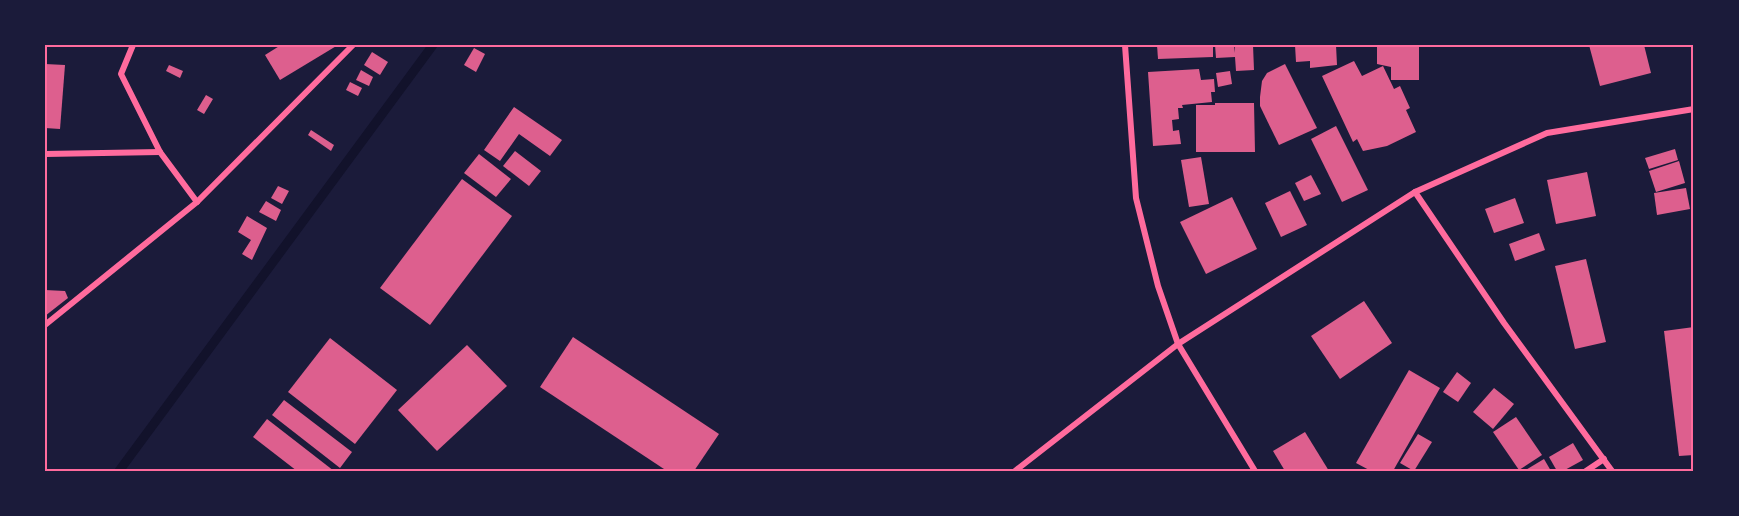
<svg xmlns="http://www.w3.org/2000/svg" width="1739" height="516" font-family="'Titillium Web',sans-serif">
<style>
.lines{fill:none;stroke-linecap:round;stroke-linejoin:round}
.stream{stroke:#12122b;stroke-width:9}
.building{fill:#dd5f8e}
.minor{stroke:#ff6b9d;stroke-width:6}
.neatline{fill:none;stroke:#ff6b9d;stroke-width:2}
</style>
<rect width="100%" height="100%" fill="#1b1b3a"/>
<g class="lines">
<path class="stream" d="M119 471 433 45"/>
</g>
<g class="building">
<path d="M281 45H338L280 80 265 55Z"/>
<path d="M1157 45H1213V57L1158 59Z"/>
<path d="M1215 45H1234L1235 53V45H1253L1254 70 1236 71 1235 57 1216 58Z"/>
<path d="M1295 45H1336L1337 65 1310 68V61L1296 62Z"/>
<path d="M1398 45H1419V80H1391V67L1377 64V47H1398Z"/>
<path d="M1589 45H1644L1651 73 1600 86Z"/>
<path d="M474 48 485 54 476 72 464 65Z"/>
<path d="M372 52 388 62 380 75 364 65Z"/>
<path d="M1354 61 1362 76 1383 66 1394 89 1400 86 1410 108 1406 110 1416 132 1387 146 1363 151 1357 139 1353 142 1322 76Z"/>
<path d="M45 64 65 65 60 129 45 128Z"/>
<path d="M1285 64 1317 128 1279 145 1260 106V97L1262 81 1267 73Z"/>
<path d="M169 65 183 71 180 78 166 71Z"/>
<path d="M1199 69 1201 80 1214 79 1215 92H1211L1212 102 1182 105 1183 108H1178L1179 119 1172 120 1173 131 1179 130 1181 144 1153 146 1148 72Z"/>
<path d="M361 70 373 77 369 86 356 80Z"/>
<path d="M1230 71 1232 84 1218 87 1216 73Z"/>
<path d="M350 82 362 88 358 96 346 90Z"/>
<path d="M206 95 213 99 204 114 197 110Z"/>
<path d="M1215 103H1254L1255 152H1196V105H1215Z"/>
<path d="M514 107 562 140 550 156 519 134 500 161 484 150Z"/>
<path d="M1336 126 1368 190 1342 202 1311 139Z"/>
<path d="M311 130 334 145 331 151 308 135Z"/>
<path d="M1675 149 1678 160 1649 169 1645 158Z"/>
<path d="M515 151 541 171 529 186 503 166Z"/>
<path d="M479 154 511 179 496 197 464 173Z"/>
<path d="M1201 157 1209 204 1189 207 1181 160Z"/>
<path d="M1679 161 1685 183 1656 192 1649 171Z"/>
<path d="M1587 172 1596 216 1556 224 1547 180Z"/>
<path d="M1311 175 1321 194 1304 201 1295 183Z"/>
<path d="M462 179 512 216 430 325 380 288Z"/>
<path d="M278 186 289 191 282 204 271 198Z"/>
<path d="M1686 188 1690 209 1657 215 1654 193Z"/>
<path d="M1290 191 1307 225 1281 237 1265 203Z"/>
<path d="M1232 197 1257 249 1206 274 1180 222Z"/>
<path d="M1515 198 1524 223 1494 233 1485 209Z"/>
<path d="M266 201 281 210 276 221 259 212Z"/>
<path d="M247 216 267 228 252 260 242 254 251 240 238 232Z"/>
<path d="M1539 233 1545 250 1515 261 1509 244Z"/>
<path d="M1586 259 1606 342 1575 349 1555 266Z"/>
<path d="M45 290 65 291 68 298 45 316Z"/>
<path d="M1364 301 1392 343 1340 379 1311 336Z"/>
<path d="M1694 327V455L1679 456 1664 331Z"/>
<path d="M573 337 719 434 694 471H667L540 387Z"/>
<path d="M330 338 397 390 355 444 288 392Z"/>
<path d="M467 345 507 386 437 451 398 410Z"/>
<path d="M1409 370 1440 388 1393 471H1371L1356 463Z"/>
<path d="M1457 372 1471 383 1458 402 1443 392Z"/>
<path d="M1494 388 1514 404 1493 429 1473 412Z"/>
<path d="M284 400 352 452 340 468 272 415Z"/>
<path d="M1516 417 1542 455 1519 470 1493 432Z"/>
<path d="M267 419 334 471H297L253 437Z"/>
<path d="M1305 432 1329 471H1285L1273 451Z"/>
<path d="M1418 434 1432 442 1414 471 1400 463Z"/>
<path d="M1573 443 1583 460 1563 471H1557L1549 457Z"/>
<path d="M1544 459 1551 471H1524Z"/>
</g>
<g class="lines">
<g class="minor">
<path d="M133 45 121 74 160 152 197 202"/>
<path d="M1125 45 1136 198 1158 286 1178 344 1255 471"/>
<path d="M45 154 160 152"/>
<path d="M1415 192 1504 323 1612 471"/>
<path d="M45 325 197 202 353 45"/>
<path d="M1015 471 1178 344 1415 192 1547 133 1694 109"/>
<path d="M1586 471 1604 459"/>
</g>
</g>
<rect width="1739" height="516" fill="none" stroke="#1b1b3a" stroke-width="93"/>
<rect x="46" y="46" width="1646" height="424" class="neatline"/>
</svg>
